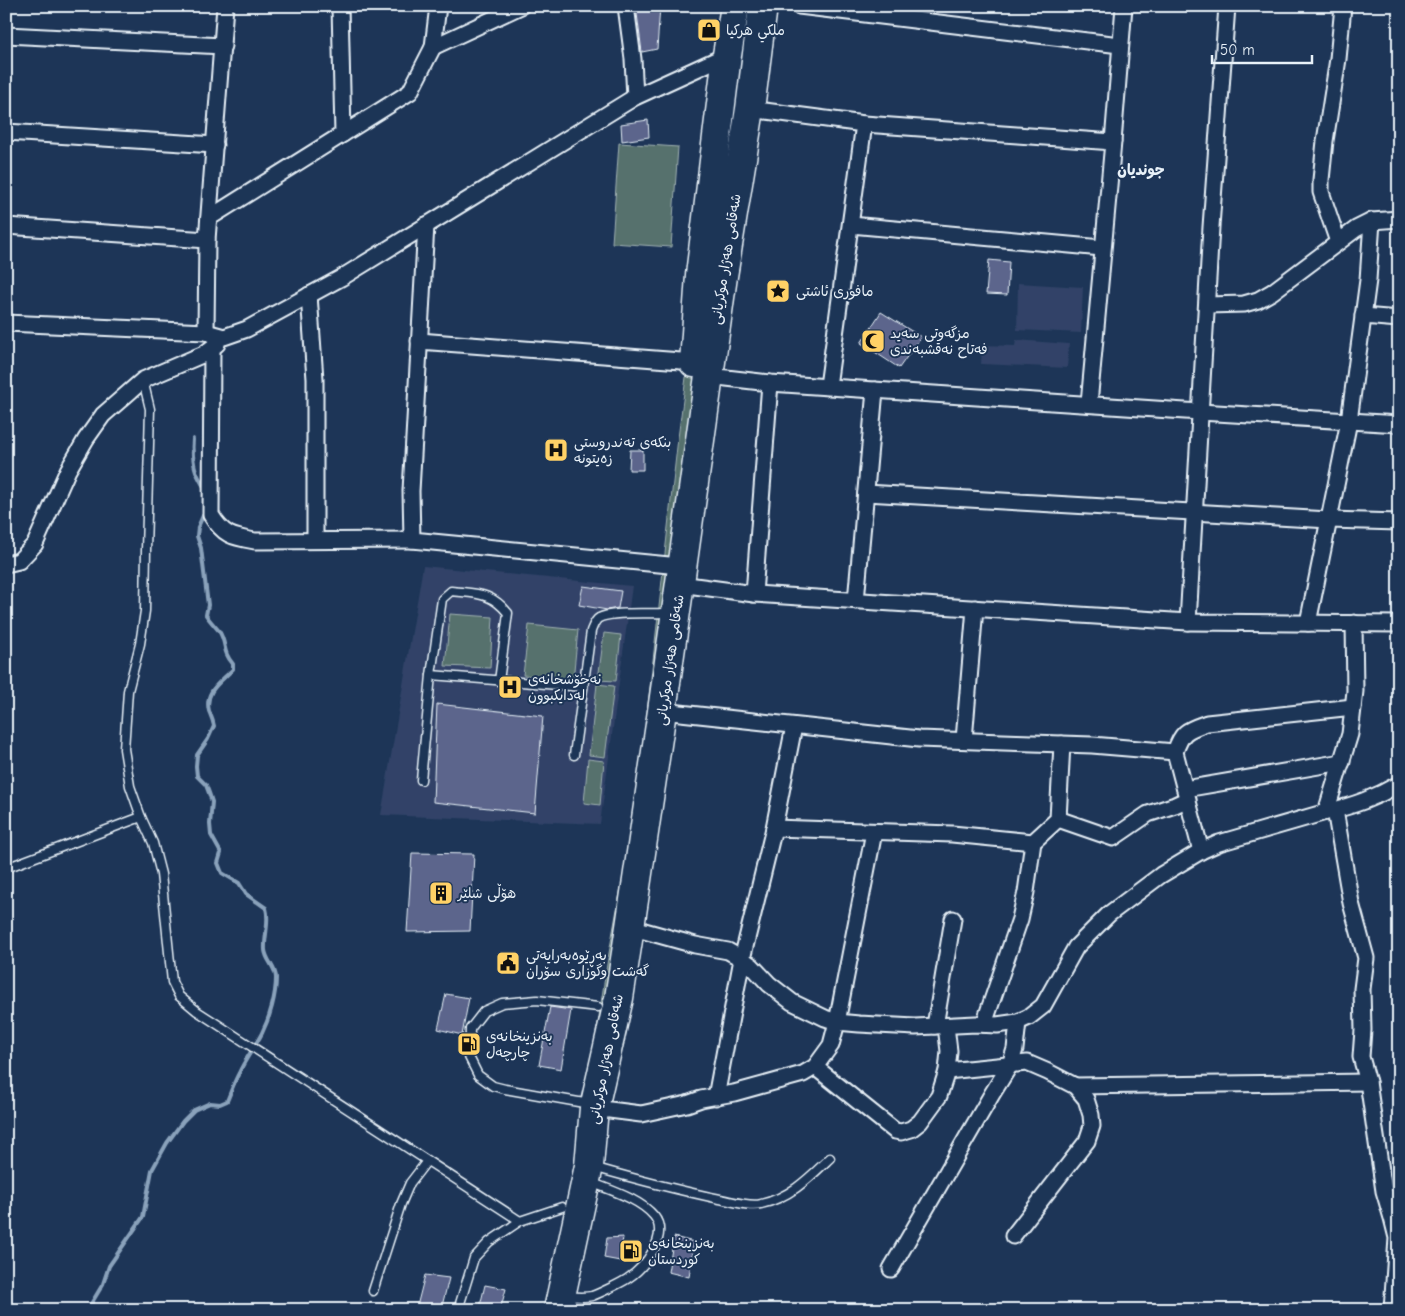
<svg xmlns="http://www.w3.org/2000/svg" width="1405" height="1316" font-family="'Comic Neue','Playpen Sans Arabic',sans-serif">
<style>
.built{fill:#304367}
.green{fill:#57716d;stroke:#a0b1b2}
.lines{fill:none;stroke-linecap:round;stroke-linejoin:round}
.stream{stroke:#8aa2bb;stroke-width:4}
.building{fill:#5b658c;stroke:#e8f1f8}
.lane-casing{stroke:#e8f1f8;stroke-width:11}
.street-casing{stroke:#e8f1f8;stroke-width:19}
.highway-casing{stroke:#e8f1f8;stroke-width:31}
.lane{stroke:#1d3557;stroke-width:8}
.street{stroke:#1d3557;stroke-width:15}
.highway{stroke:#1d3557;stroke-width:28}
.labels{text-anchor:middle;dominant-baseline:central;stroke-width:4;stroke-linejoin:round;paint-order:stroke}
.poi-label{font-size:14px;fill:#e8f1f8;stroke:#1d3557;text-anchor:start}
.street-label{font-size:14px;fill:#e8f1f8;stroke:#1d3557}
.neighbourhood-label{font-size:15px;font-weight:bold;fill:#e8f1f8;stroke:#1d3557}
</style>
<rect width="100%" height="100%" fill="#1d3557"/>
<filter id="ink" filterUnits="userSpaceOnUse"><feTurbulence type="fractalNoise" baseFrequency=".02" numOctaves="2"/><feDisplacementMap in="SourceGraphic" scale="10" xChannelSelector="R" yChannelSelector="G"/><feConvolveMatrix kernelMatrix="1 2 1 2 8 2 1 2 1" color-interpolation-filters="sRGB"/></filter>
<g filter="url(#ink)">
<g class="built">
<path d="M1018 283 1083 287 1081 333 1017 330Z"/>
<path d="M1016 340 1069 344 1067 368 981 364 982 345 1015 346Z"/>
<path d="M423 566 632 586 600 824 381 815Z"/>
</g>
<g class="green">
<path d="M619 143 678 147 671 247 612 243Z"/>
<path d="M705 296 647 800 594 1049 607 964 633 821 643 749 678 438 695 309Z"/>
<path d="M450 614 493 617 490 668 445 666Z"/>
<path d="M529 625 578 630 573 680 523 675Z"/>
<path d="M604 633 621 635 616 681 598 680Z"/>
<path d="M597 684 614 686 605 757 589 755Z"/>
<path d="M588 759 604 761 600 805 584 803Z"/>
</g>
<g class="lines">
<g class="stream">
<path d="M193 439C192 448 193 463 196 471 198 477 202 483 205 489"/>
<path d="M89 1310 91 1304 103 1284 109 1266 143 1217 152 1170 167 1143 183 1121 194 1110 210 1103 220 1104 227 1101C231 1092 234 1082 239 1073 245 1059 255 1047 262 1033 270 1017 276 995 276 978 276 967 266 961 265 950 264 936 270 922 266 908L246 894 239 883 222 873 218 863 221 853 211 835 210 824 212 802 209 793 206 785 197 776 196 766 197 755 208 739 214 726C213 720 211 716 209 711 204 691 221 682 233 669V664C222 652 227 643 219 631 215 626 210 621 206 615L208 605 201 548 197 536 198 527 205 511"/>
</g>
</g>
<g class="building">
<path d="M636 6H660L657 49 642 52Z"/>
<path d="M648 120 649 137 622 141 621 124Z"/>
<path d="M989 260 1009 262 1007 295 986 294Z"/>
<path d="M881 312 921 337 899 368 861 343Z"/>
<path d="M630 450H643V470H629Z"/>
<path d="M583 586 621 591 618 608 607 610 579 605Z"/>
<path d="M437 704 543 716 535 813 433 802Z"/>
<path d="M412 853 474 854 470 931 407 932Z"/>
<path d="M446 994 469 998 462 1035 438 1029Z"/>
<path d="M550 1007 571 1010 561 1069 539 1065Z"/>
<path d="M623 1237 620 1261 604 1258 607 1238Z"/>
<path d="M674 1237 694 1242 689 1277 668 1272Z"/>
<path d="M425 1275 449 1278 441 1310H416Z"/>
<path d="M485 1285 506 1289 500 1310H479Z"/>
</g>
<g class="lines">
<g class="lane-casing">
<g id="lane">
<path d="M143 380 150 409 146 550 145 611 140 644 128 691 124 749 130 786 141 817 153 843 161 874 172 982 179 996 197 1011 520 1221"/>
<path d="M431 675 583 687"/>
<path d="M574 755 591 631C593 626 595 620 599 618 611 611 649 614 663 613"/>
<path d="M421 780 431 675 442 599 451 591C477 594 491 592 508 613L499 681"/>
<path d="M6 868 141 817"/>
<path d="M584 1103 505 1089 493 1086 478 1075 469 1057 470 1029 484 1011 502 1003 537 1000 598 1007"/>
<path d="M593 1167C635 1179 677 1190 720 1199 731 1201 750 1207 761 1204 791 1197 809 1178 830 1158"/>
<path d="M373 1291 401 1204 410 1183 427 1161"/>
<path d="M565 1297C573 1296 583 1298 592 1296 598 1294 621 1283 627 1279 644 1268 670 1236 654 1216 640 1199 610 1190 590 1182"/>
<path d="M563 1306 577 1310"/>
<path d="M458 1310 474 1258 489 1242 520 1221 562 1207"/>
</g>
</g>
<g class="street-casing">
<g id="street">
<path d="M340 6 343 134"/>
<path d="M626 6 633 59 635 97"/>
<path d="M799 6 1120 45"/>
<path d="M6 35 223 46"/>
<path d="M433 47 521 6"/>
<path d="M750 109 864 124 1113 142"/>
<path d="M6 132 215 145"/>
<path d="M209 218 410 92 433 47 438 6"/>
<path d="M426 225 411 491 412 540 669 565"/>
<path d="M851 225 1102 248"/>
<path d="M6 226 207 240"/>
<path d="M1338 242 1321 192V180L1325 141 1338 59 1343 6"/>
<path d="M309 295 315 379V540"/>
<path d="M1207 305 1244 304 1258 300 1272 292 1356 229 1372 221 1399 219"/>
<path d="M1363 316 1399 319"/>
<path d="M6 323 206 332 224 337 247 329 341 278 635 97 727 55"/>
<path d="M206 332 207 240 225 6"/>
<path d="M419 341 694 362"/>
<path d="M212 348 211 515C224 536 232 537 255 541L412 540"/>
<path d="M709 376 770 383 1200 412 1399 424"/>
<path d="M828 386 864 124"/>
<path d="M1089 404 1113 142 1124 6"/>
<path d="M866 493 1329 520 1399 522"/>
<path d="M6 564 19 561 35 544 68 470 86 439 103 415 143 380 204 354 217 344"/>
<path d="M680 584 754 594 1188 622 1399 624"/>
<path d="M754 594 770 383"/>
<path d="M856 601 875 390"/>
<path d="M1188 622 1211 227 1227 6"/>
<path d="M1308 623 1349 421 1368 280 1372 221"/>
<path d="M662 711 919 739 1092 745 1175 752"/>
<path d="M964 740 975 608"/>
<path d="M1185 789 1342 762"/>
<path d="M1335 810 1351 903 1366 958 1362 989 1363 1030 1361 1057 1368 1082 1384 1191 1392 1218 1397 1238 1392 1310"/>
<path d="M1327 812C1355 805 1375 798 1399 784"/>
<path d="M1058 819 1113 838 1148 814 1175 805 1188 799"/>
<path d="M774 828 952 834 1033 842"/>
<path d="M1201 851 1175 752C1182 731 1187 730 1207 723L1353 707"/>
<path d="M630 927 695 945 728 951 742 959 752 966 769 984 792 1002 825 1018 837 1022 859 1024 915 1027 976 1024 997 1025 1018 1022 1029 1017 1043 1006 1076 947 1109 914 1161 875 1201 851 1219 843 1326 812 1350 734 1355 691 1354 623"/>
<path d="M984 1024 1020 919 1026 892 1033 842 1058 819 1062 744"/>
<path d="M935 1026 953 919"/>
<path d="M815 1067 895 1131 901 1132 911 1129 920 1122 939 1096 947 1071 949 1051 946 1026"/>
<path d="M947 1071 1027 1063 1048 1072 1075 1086 1086 1099 1091 1115 1092 1126 1087 1141 1013 1236"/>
<path d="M1075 1086 1368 1082"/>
<path d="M716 1097 742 959 774 828 794 726"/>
<path d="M594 1108 641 1114 687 1104 701 1099 734 1093 803 1074 815 1067 831 1045 837 1022 874 832"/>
<path d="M891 1269 992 1094 1010 1065 1015 1049 1018 1022"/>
</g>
</g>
<g class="highway-casing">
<g id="highway">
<path d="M694 363 700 275 727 55 735 6"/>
<path d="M558 1310 589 1166 594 1108 619 998 630 927 662 711 723 276 750 109 763 6"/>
</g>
</g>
<use href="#lane" class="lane"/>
<use href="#street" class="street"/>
<use href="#highway" class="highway"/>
</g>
</g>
<defs>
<g id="shop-square" transform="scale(1.25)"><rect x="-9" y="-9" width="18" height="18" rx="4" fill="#ffd166" stroke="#1d3557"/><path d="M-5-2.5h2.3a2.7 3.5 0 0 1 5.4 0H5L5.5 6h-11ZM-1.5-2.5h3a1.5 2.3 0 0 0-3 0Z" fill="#111"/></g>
<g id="sight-square" transform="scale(1.25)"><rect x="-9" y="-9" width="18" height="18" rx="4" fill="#ffd166" stroke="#1d3557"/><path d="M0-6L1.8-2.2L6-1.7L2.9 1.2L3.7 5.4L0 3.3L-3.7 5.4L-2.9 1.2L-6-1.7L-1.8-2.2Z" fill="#111"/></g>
<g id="mosque-square" transform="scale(1.25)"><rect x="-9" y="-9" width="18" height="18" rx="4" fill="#ffd166" stroke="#1d3557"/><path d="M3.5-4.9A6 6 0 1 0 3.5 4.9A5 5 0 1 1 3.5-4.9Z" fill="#111"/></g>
<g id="hospital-square" transform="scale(1.25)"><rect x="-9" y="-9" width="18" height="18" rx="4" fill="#ffd166" stroke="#1d3557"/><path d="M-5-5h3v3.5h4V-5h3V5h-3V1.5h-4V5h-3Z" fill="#111"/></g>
<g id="building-square" transform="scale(1.25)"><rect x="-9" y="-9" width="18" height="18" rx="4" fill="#ffd166" stroke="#1d3557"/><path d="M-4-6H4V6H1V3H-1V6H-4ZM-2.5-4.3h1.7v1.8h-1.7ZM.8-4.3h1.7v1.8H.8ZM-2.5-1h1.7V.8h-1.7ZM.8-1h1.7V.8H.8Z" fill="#111"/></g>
<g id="civic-square" transform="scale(1.25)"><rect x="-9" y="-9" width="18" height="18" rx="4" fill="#ffd166" stroke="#1d3557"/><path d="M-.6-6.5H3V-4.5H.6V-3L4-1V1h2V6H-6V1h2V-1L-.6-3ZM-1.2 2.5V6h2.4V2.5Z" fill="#111"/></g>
<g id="fuel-square" transform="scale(1.25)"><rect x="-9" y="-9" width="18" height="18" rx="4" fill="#ffd166" stroke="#1d3557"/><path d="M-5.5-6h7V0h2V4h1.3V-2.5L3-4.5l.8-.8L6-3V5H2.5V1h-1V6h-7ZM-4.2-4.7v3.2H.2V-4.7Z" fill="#111"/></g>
</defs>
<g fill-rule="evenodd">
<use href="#shop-square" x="709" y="30"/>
<use href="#sight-square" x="778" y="291"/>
<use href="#mosque-square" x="873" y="341"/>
<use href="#hospital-square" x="556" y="450"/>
<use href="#hospital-square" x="510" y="687"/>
<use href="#building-square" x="441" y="893"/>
<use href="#civic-square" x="508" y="963"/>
<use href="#fuel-square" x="469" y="1044"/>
<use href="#fuel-square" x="631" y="1251"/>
</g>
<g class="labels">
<g class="poi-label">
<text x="726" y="30">ملكي هركيا</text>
<text x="796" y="291">مافوری ئاشتی</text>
<text x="890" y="333">مزگەوتی سەید<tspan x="890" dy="16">فەتاح نەقشبەندی</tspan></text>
<text x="574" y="442">بنکەی تەندروستی<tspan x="574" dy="16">زەیتونە</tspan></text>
<text x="528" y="679">نەخۆشخانەی<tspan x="528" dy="16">لەدایکبوون</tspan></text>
<text x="458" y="893">هۆڵی شلێر</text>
<text x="526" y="955">بەڕێوەبەرایەتی<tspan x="526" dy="16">گەشت وگوزاری سۆران</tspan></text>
<text x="486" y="1036">بەنزینخانەی<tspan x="486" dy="16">چارچەل</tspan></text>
<text x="648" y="1243">بەنزینخانەی<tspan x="648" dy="16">كوردستان</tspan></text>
</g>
<g class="street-label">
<text transform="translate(726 259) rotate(-81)">شەقامی ھەژار موکریانی</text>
<text transform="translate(670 660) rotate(-82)">شەقامی ھەژار موکریانی</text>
<text transform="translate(606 1059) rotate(-79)">شەقامی ھەژار موکریانی</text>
</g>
<g class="neighbourhood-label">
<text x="1141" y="170">جوندیان</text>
</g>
</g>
<rect width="1405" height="1316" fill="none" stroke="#1d3557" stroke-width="25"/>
<rect x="12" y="12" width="1380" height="1291" fill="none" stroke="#e8f1f8" stroke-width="2" filter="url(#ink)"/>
<path d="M1212 55v8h100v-8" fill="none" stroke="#e8f1f8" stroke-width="2.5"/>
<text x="1220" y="55" font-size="15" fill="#e8f1f8" stroke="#1d3557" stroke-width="4" paint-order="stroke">50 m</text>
</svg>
